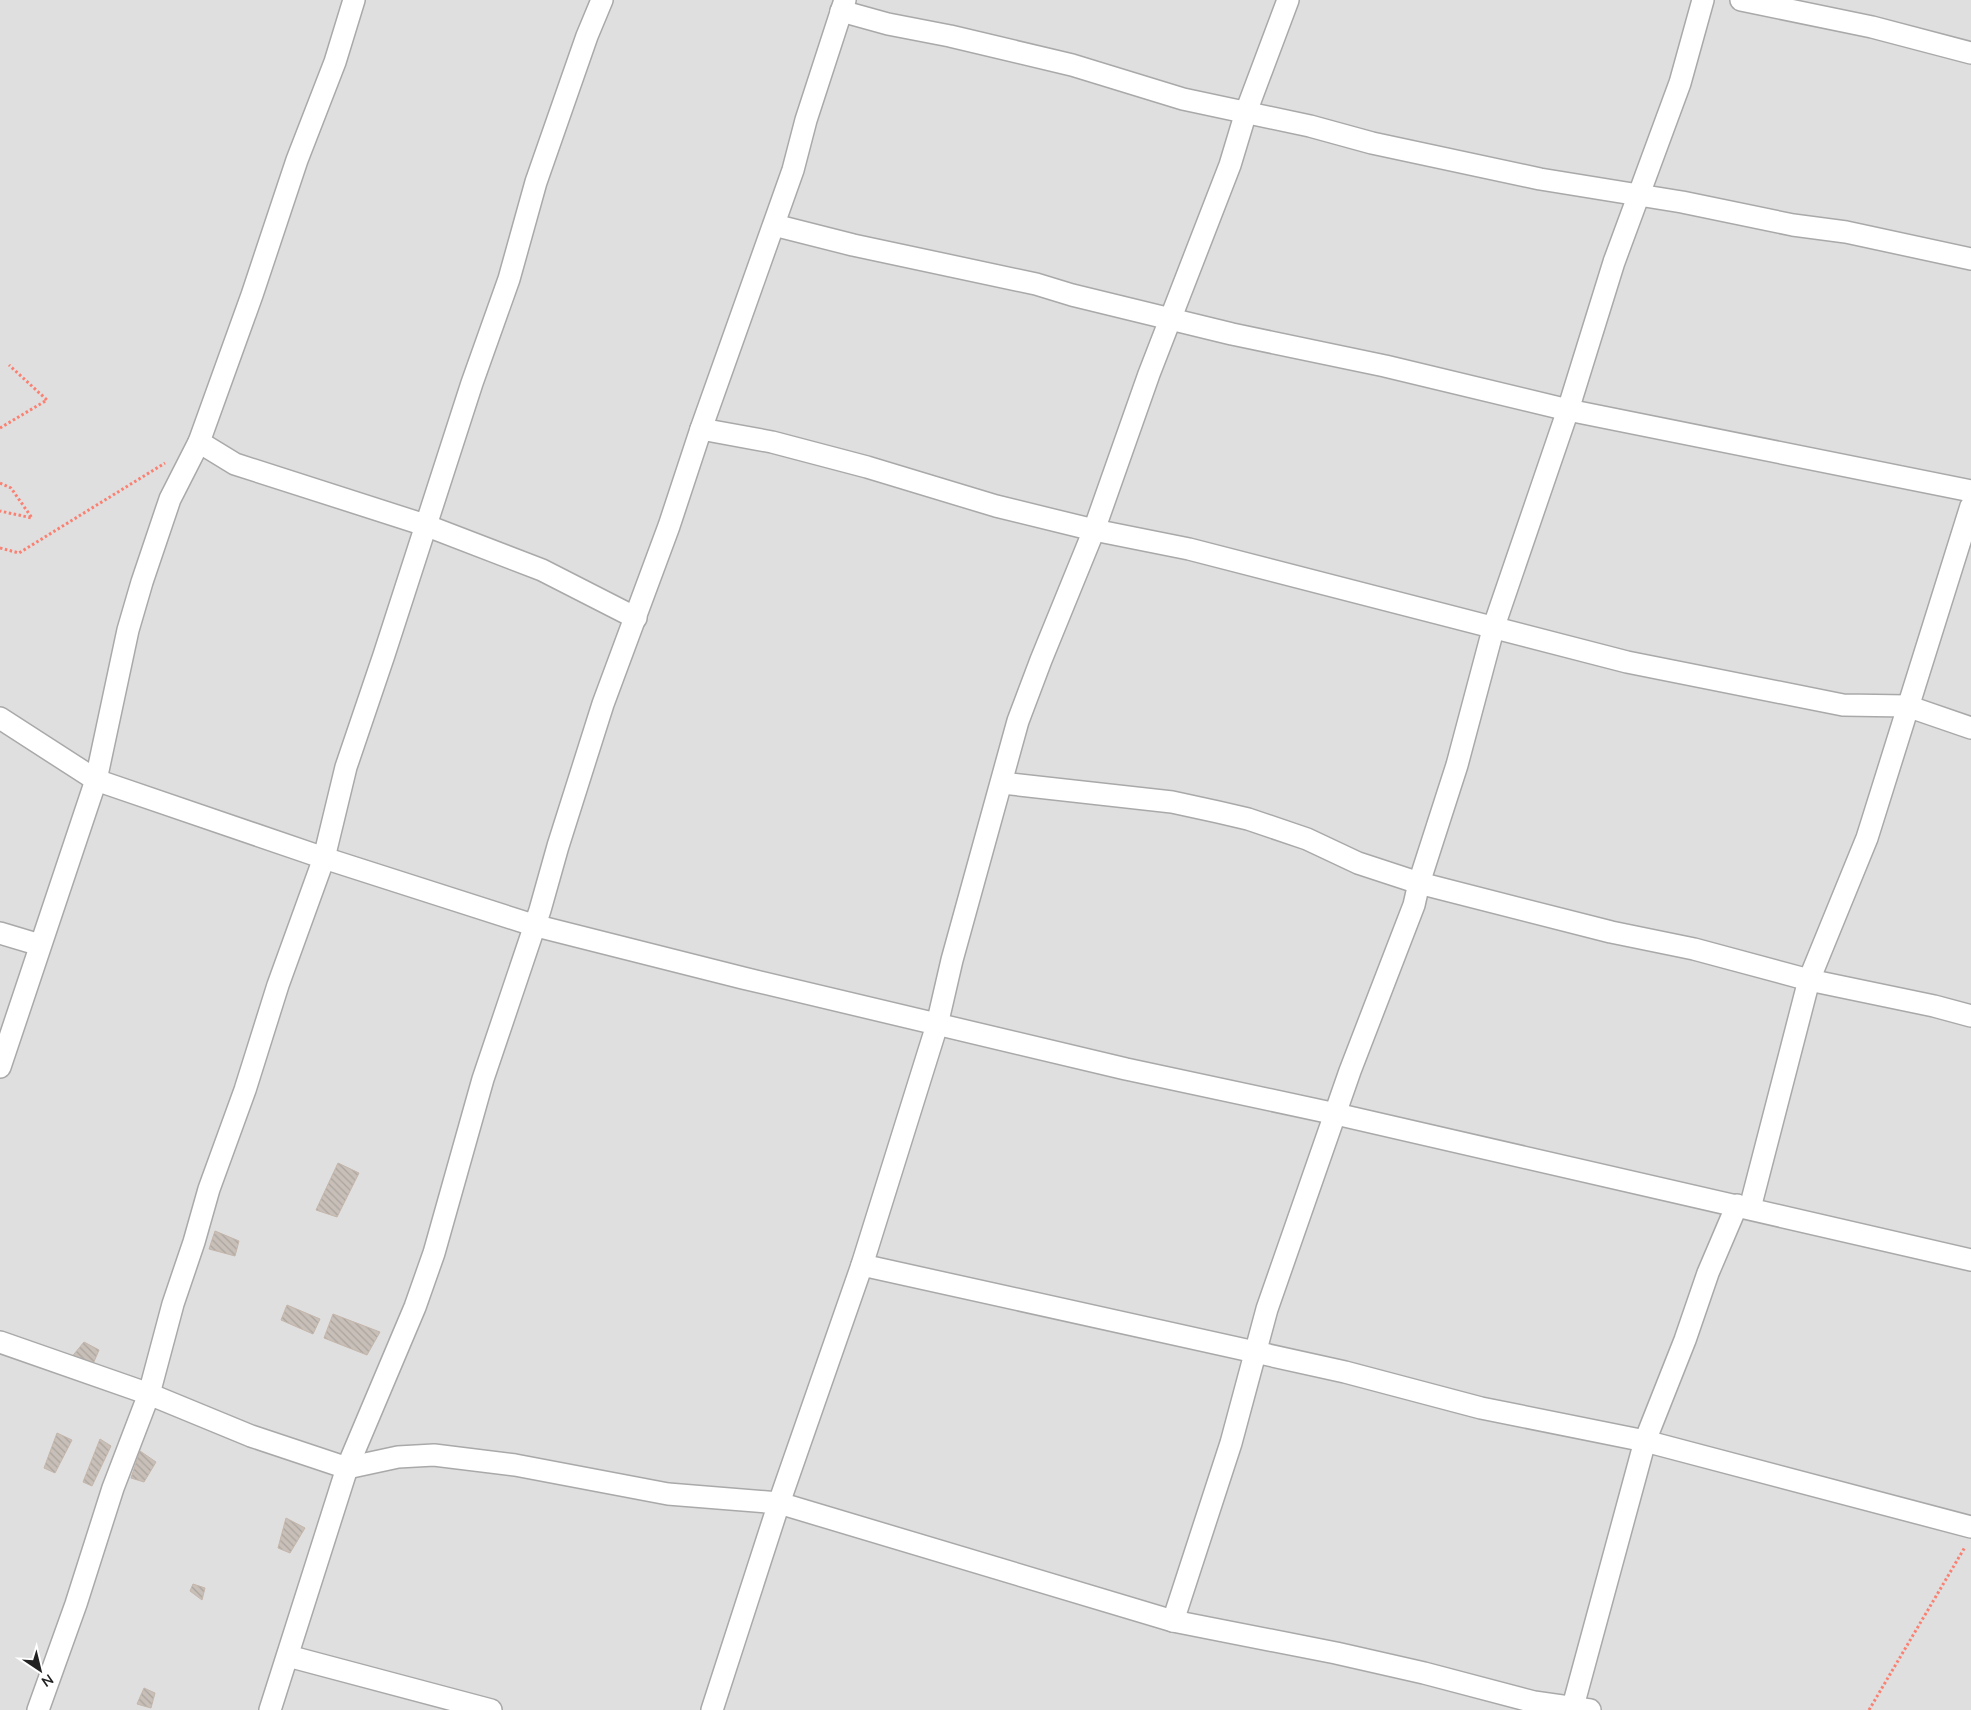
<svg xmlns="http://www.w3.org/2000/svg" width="1971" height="1710" font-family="Mulish,sans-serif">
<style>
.residential{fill:#e0dfdf}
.building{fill:url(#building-back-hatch);stroke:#c4b6ab}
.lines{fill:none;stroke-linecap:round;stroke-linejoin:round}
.minor-casing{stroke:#a9a9a9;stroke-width:24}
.path{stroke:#fa8072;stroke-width:3;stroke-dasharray:2.5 2.5;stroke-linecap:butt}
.minor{stroke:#fff;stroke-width:21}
</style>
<defs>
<pattern id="building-back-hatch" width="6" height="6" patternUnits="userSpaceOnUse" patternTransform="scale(1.25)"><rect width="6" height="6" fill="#c7bfb8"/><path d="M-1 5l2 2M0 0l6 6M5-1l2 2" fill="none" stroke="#aba49e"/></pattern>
</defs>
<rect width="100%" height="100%" fill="#f2efe9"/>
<rect class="residential" x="0" y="0" width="1971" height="1710"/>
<g class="building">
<path d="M338 1163 359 1173 337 1217 316 1210Z"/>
<path d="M215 1231 239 1241 235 1256 209 1249Z"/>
<path d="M287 1305 320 1319 313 1334 281 1320Z"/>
<path d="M333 1314 380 1332 367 1355 324 1338Z"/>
<path d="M84 1342 99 1350 93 1364 70 1359Z"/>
<path d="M57 1433 72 1440 55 1473 44 1468Z"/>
<path d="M100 1439 111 1446 92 1486 83 1482Z"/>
<path d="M140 1451 156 1462 144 1482 131 1478Z"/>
<path d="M286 1518 305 1528 290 1553 278 1548Z"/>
<path d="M193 1584 205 1588 202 1600 190 1591Z"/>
<path d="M144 1688 155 1693 151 1708 137 1704Z"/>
</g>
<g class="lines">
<g class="minor-casing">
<g id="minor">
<path d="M1741 0 1872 27 1971 53"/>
<path d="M841 11 888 24 950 36 1072 65 1183 99 1310 126 1372 143 1540 179 1682 202 1793 225 1846 232 1971 259"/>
<path d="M774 225 853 245 1036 284 1072 295 1232 334 1385 366 1568 410 1971 491"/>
<path d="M701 429 772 442 867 467 996 506 1094 530 1189 549 1627 662 1843 705 1907 706 1971 728"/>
<path d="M199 442 235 464 425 525 542 570 636 618"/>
<path d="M0 718 96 780 324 858 533 925 743 978 1126 1069 1336 1114 1971 1260"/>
<path d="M1002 783 1172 802 1218 812 1248 819 1307 839 1358 863 1419 883 1611 932 1694 949 1809 980 1934 1006 1971 1016"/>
<path d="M0 933 40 945"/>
<path d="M0 1067 96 780 128 630 142 582 170 499 199 442 252 295 297 160 335 62 354 0"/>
<path d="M1750 1208 1809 980 1867 838 1971 506"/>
<path d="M862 1265 1345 1372 1481 1408 1645 1441 1971 1527"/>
<path d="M0 1342 149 1394 251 1436 347 1468 398 1457 434 1455 515 1465 668 1494 779 1503 1173 1621 1336 1653 1424 1673 1534 1702 1590 1710"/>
<path d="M1173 1621 1231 1443 1267 1309 1350 1071 1414 905 1419 883 1457 765 1494 626 1568 410 1614 262 1680 83 1703 0"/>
<path d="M288 1656 491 1710"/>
<path d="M38 1710 76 1604 113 1488 149 1394 173 1304 194 1242 209 1189 245 1090 278 985 324 858 346 767 384 655 472 383 509 279 536 182 587 36 602 0"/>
<path d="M270 1710 347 1468 415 1307 434 1253 483 1079 540 910 558 846 603 704 669 526 701 429 793 170 806 120 845 0"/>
<path d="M712 1710 779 1503 862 1265 937 1025 952 960 1018 721 1041 660 1094 530 1149 374 1230 165 1246 112 1288 0"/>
<path d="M1572 1710 1645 1441 1685 1340 1708 1273 1737 1205"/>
</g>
</g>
<g class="path">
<path d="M0 428 47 400 9 365"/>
<path d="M0 483 11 488 32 518 0 511"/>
<path d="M0 548 19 553 165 463"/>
<path d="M1869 1710 1965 1547"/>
</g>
<use href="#minor" class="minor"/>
</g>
<g transform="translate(40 1670) rotate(145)" stroke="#ffffff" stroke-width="4" paint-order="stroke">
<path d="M0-4L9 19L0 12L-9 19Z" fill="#222222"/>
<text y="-8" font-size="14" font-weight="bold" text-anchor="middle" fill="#222222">N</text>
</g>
</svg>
